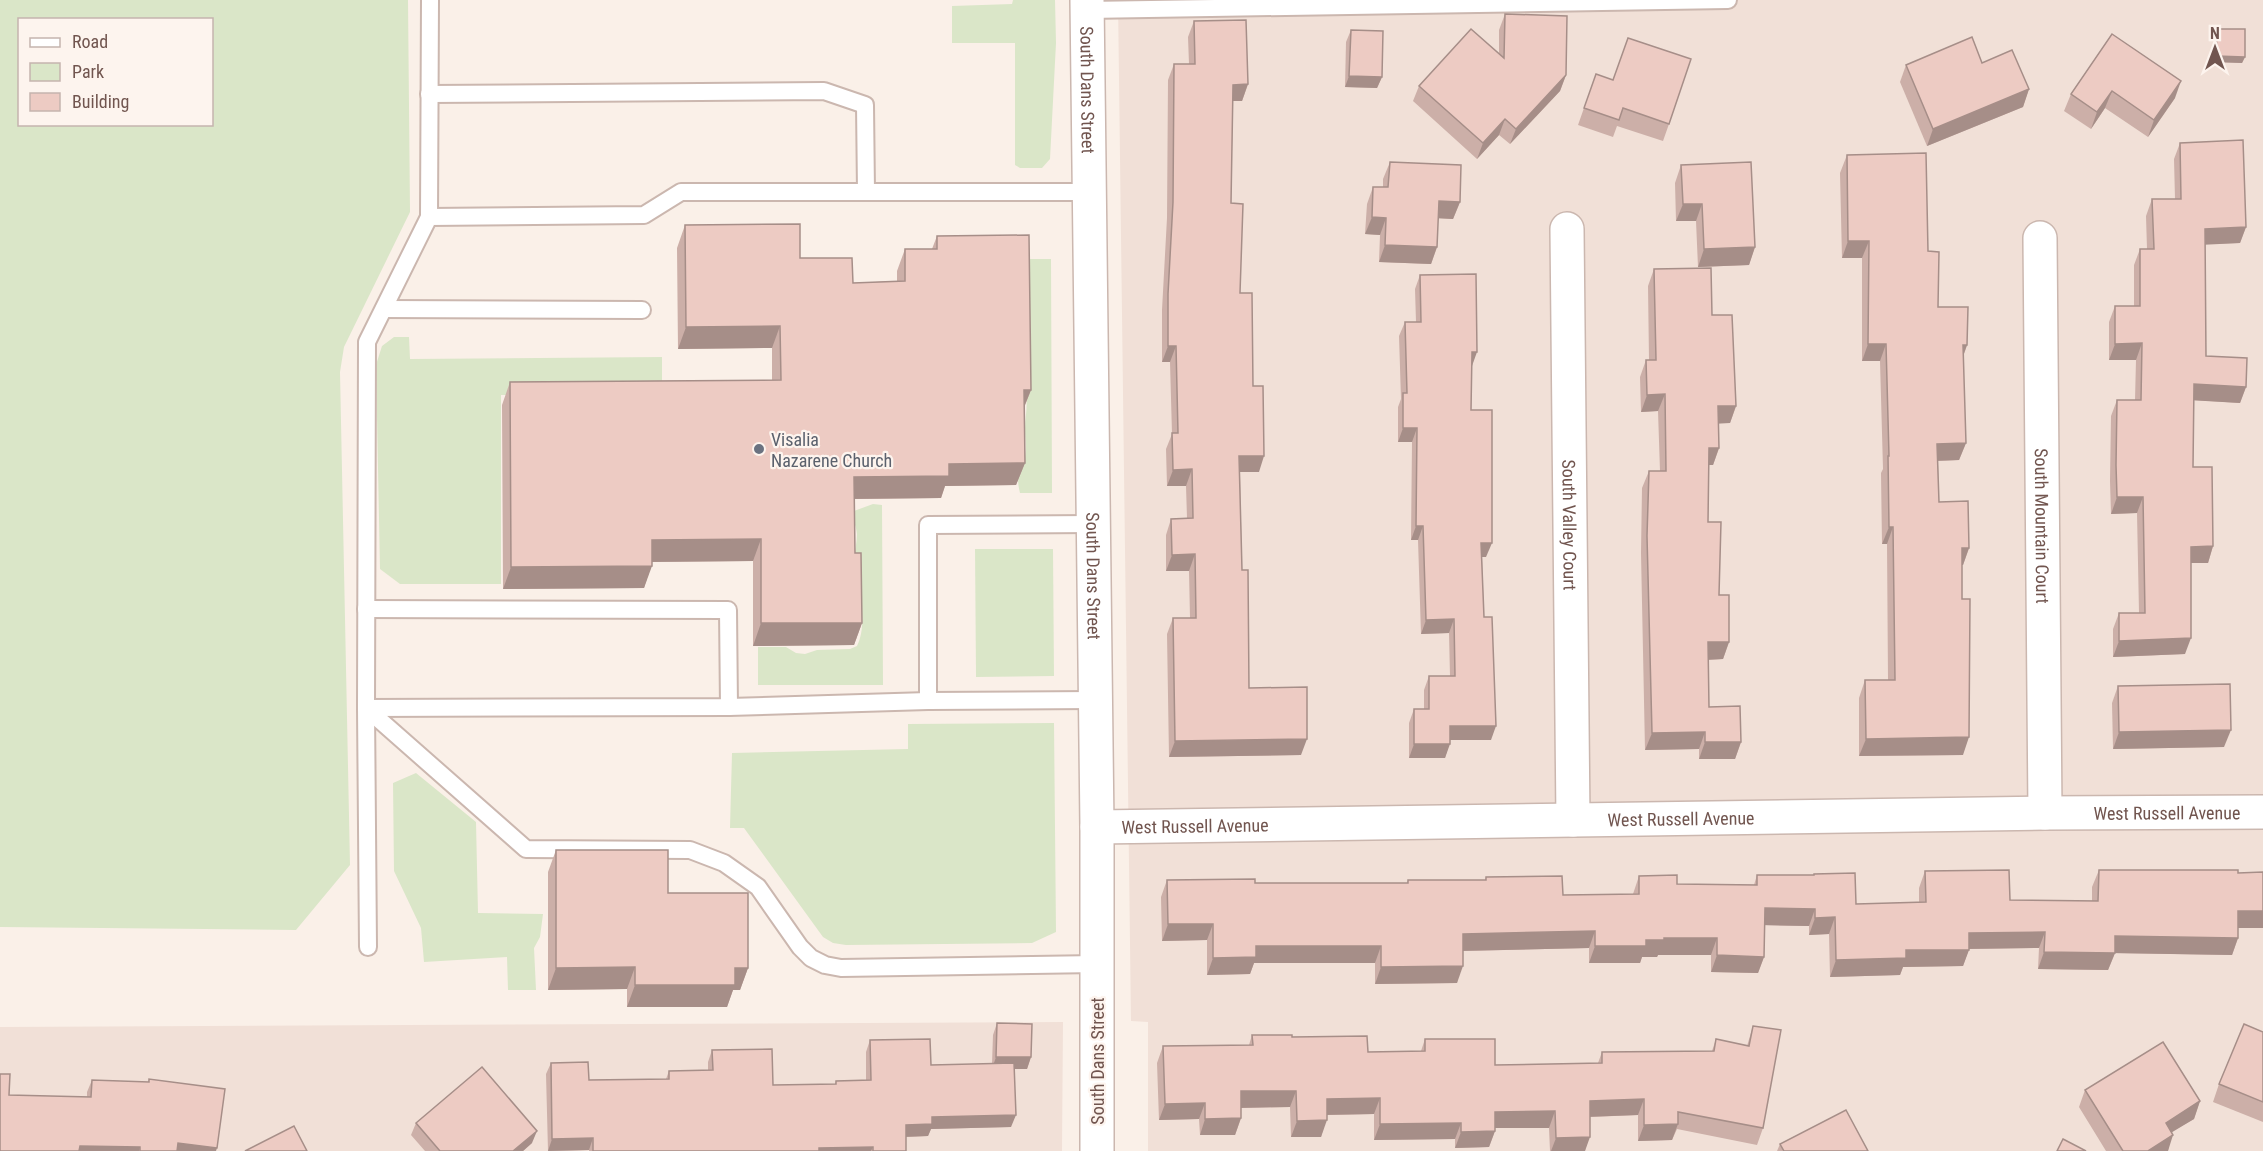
<svg xmlns="http://www.w3.org/2000/svg" width="2263" height="1151" font-family="'Roboto Condensed',sans-serif">
<style>
.residential{fill:#f1e0d7}
.green{fill:#dae6c8;fill-rule:evenodd}
.lines{fill:none;stroke-linecap:round;stroke-linejoin:round}
.lane-casing{stroke:#cbb7af;stroke-width:20}
.street-casing{stroke:#cbb7af;stroke-width:36}
.lane{stroke:#fff;stroke-width:16}
.street{stroke:#fff;stroke-width:33}
.wall{fill:#ccafa8}
.shaded-wall{fill:#a68e88}
.building{fill:#edcbc3;stroke:#a68e88;stroke-width:1.5}
.worship-dot{fill:#6b7280;stroke:#fdf4ee;stroke-width:2}
.labels{text-anchor:middle;dominant-baseline:central;stroke-width:4.5;stroke-linejoin:round;paint-order:stroke}
.street-label{font-size:18px;fill:#71554f;stroke:#fdf4ee}
.worship-label{font-size:18px;fill:#5b616d;stroke:#fdf4ee;text-anchor:start}
</style>
<rect width="100%" height="100%" fill="#faf0e8"/>
<g class="residential">
<path d="M1118 0H2263V1151H1148V1022L1131 1021Z"/>
<path d="M1063 1022 1062 1151H0V1027Z"/>
</g>
<g class="green">
<path d="M0 0H408L410 212 344 347 340 372 350 865 296 930 0 927ZM20 20H212V124H20Z"/>
<path d="M1013 0H1055L1056 43 1050 159 1042 168H1020L1015 165V43H952V6L1012 4Z"/>
<path d="M1029 259H1051L1052 493H1020C1015 472 1021 474 1025 457 1027 447 1025 438 1025 428 1025 416 1028 408 1026 395Z"/>
<path d="M394 337H409L410 359 662 357V394L501 395V584H400L380 569 376 365 382 346Z"/>
<path d="M873 504 882 505 883 685H758V647H786L796 653 805 654 817 650 850 649 857 646C869 622 857 588 855 562 854 553 857 543 857 534 856 525 852 520 854 511Z"/>
<path d="M975 549H1053L1054 676 976 677Z"/>
<path d="M1054 723 1056 932 1032 943 846 945 833 943 823 937 744 828H730L732 753 908 749V724Z"/>
<path d="M416 773 476 822 478 913 543 914 540 937 534 948 536 990H508L507 957 424 962 421 928 394 871 393 783Z"/>
</g>
<g class="lines">
<g class="lane-casing">
<g id="lane">
<path d="M1087 10 1728 0"/>
<path d="M429 94 824 91 865 105 866 192"/>
<path d="M1089 192H681L644 215 429 217 367 342 366 708 526 849 690 850 724 863 758 887 800 947 811 958 825 965 841 968 1097 964"/>
<path d="M429 217 430 0"/>
<path d="M384 309 642 310"/>
<path d="M366 609 728 610 729 707"/>
<path d="M928 701V525L1094 524"/>
<path d="M368 947 366 708 729 707 928 701 1095 700"/>
</g>
</g>
<g class="street-casing">
<g id="street">
<path id="s1" d="M1087 0 1097 827V1151"/>
<path id="s2" d="M1567 229 1573 820"/>
<path id="s3" d="M2040 238 2045 813"/>
<path id="s4" d="M1097 827 2045 813 2263 812"/>
</g>
</g>
<use href="#lane" class="lane"/>
<use href="#street" class="street"/>
</g>
<g class="wall">
<path d="M1505 14 1566 75 1560 91 1510 144 1499 135 1477 159 1413 101 1419 86 1499 54V30Z"/>
<path d="M1194 21 1248 84 1242 101H1233L1231 203 1240 293 1253 386 1259 472H1240L1242 570 1249 688 1301 755 1169 757 1167 634 1173 618H1190L1189 571H1166V535L1171 519 1187 518 1186 486H1167L1166 449 1172 434 1170 362H1162V310L1167 218 1168 80 1174 64H1189L1188 37Z"/>
<path d="M2217 29 2245 57 2242 63 2214 62V35Z"/>
<path d="M1351 30 1382 77 1377 88 1345 87 1346 42Z"/>
<path d="M2112 34 2175 98 2148 137 2105 108 2091 129 2064 111 2071 94Z"/>
<path d="M1982 63 2029 89 2023 107 1927 146 1900 82 1906 65Z"/>
<path d="M1596 74 1669 124 1663 141 1617 126 1613 137 1578 125Z"/>
<path d="M2180 143 2246 227 2240 243 2205 244 2206 356 2246 387 2240 403 2194 400 2193 467 2213 546 2208 563H2191L2185 654 2113 657V629L2119 613H2139L2137 513 2111 514 2110 481 2111 416 2117 400H2135L2136 360H2109V322L2115 306H2134V265L2140 249H2147L2146 216 2152 199H2175L2174 159Z"/>
<path d="M1847 155 1928 251 1938 307 1967 345 1963 357 1966 443 1959 460 1938 461 1939 502 1969 548 1963 565H1962L1963 755 1859 756V698L1865 680H1888L1887 544H1882L1881 473 1883 469 1880 361H1862V258H1842L1840 173Z"/>
<path d="M1390 162 1460 202 1453 219 1438 218 1437 247 1431 264 1379 262 1380 235 1365 234 1367 204 1373 187H1383V179Z"/>
<path d="M1681 165 1755 247 1749 265 1698 267 1696 221H1676L1675 183Z"/>
<path d="M685 225 800 258 853 283 897 281V271L905 249H932L937 236 1031 390 1024 408 1025 463 1016 485 945 486 941 498 855 499V553L862 623 854 645 753 646V561L652 562 644 588 503 589 502 405 510 382 772 380V348L678 349 677 248Z"/>
<path d="M1654 269 1712 315 1736 406 1730 423H1718L1719 448 1713 465H1709L1708 522 1719 595 1729 642 1723 659 1708 660 1709 707 1741 742 1735 759H1699V749L1645 750 1641 553 1642 488 1649 471H1660L1658 411 1641 412 1640 377 1646 360H1649L1648 286Z"/>
<path d="M1420 275 1472 366 1471 410 1486 557H1482L1484 617 1491 740H1450L1445 758H1409V723L1414 709H1424V690L1429 676H1450L1449 633 1421 634 1418 540H1411L1412 442H1398V407L1401 399 1399 336 1405 322H1416L1415 289Z"/>
<path d="M2118 686 2224 747 2113 749 2112 703Z"/>
<path d="M556 850 668 893 748 968 740 990H733L727 1007H627V989L548 990V872Z"/>
<path d="M2099 870 2238 928V938L2232 955 2115 953 2108 970 2038 969 2039 948 1969 949 1963 966 1903 967 1900 975 1830 977 1829 934 1809 935V926L1765 925 1764 957 1758 973 1711 972V955H1658L1657 957H1642L1640 963H1589V948L1463 951 1457 983 1375 984V963H1254L1250 974 1207 975V940L1162 941 1161 897 1167 880 1255 883H1407L1408 880H1485L1486 877 1563 895 1633 894 1639 876 1677 884 1754 885 1757 875H1814V874L1856 904 1919 902V888L1925 871 2010 900 2092 901V887Z"/>
<path d="M997 1023 1031 1057 1027 1069H1014L1011 1127 931 1129 928 1136 906 1137V1151H589V1150L548 1151 546 1074 551 1063 589 1080 666 1079 669 1071 708 1070V1062L712 1050 773 1085 835 1084 836 1081 866 1080V1052L870 1040 931 1065 992 1064 993 1035Z"/>
<path d="M1753 1026 1763 1128 1757 1145 1677 1129 1672 1140 1638 1141V1115L1590 1117 1585 1151H1550L1549 1128H1495V1131L1489 1147 1455 1148V1139L1374 1140V1114L1327 1115 1321 1137H1291L1290 1107 1241 1108V1118L1235 1135H1200L1199 1119 1159 1120 1157 1063 1163 1046 1249 1045 1252 1035 1292 1037 1368 1052 1421 1051 1425 1039 1495 1065 1598 1063 1602 1052 1712 1051 1716 1039 1747 1046Z"/>
<path d="M2263 1032V1122L2213 1102 2219 1084Z"/>
<path d="M149 1079 216 1151H0L9 1095 87 1097V1092L92 1080 148 1082Z"/>
<path d="M2085 1090 2200 1101 2194 1119 2171 1132 2168 1151H2106L2079 1107Z"/>
<path d="M416 1123 532 1143 523 1151H425L411 1135Z"/>
<path d="M1780 1144 1868 1151H1777Z"/>
</g>
<g class="shaded-wall">
<path d="M2216 56 2245 57 2242 63 2214 62Z"/>
<path d="M1566 75 1560 91 1510 144 1516 129Z"/>
<path d="M1349 76 1382 77 1377 88 1345 87Z"/>
<path d="M2181 81 2175 98 2148 137 2154 120Z"/>
<path d="M1248 84 1242 101H1227L1233 85Z"/>
<path d="M2029 89 2023 107 1927 146 1933 129Z"/>
<path d="M2112 91 2105 108 2091 129 2097 112Z"/>
<path d="M1505 119 1499 135 1477 159 1483 143Z"/>
<path d="M1439 201 1460 202 1453 219 1433 218Z"/>
<path d="M1683 204H1702L1696 221H1676Z"/>
<path d="M1372 217 1386 218 1380 235 1365 234Z"/>
<path d="M2246 227 2240 243 2199 245 2205 229Z"/>
<path d="M1848 241H1869L1862 258H1842Z"/>
<path d="M1385 245 1437 247 1431 264 1379 262Z"/>
<path d="M1755 247 1749 265 1698 267 1704 249Z"/>
<path d="M780 326 772 348 678 349 686 327Z"/>
<path d="M2142 343 2136 360H2109L2115 344Z"/>
<path d="M1868 344H1886L1880 361H1862Z"/>
<path d="M1963 345H1967L1961 362Z"/>
<path d="M1168 346H1176L1170 362H1162Z"/>
<path d="M1472 352H1477L1472 366Z"/>
<path d="M2194 384 2246 387 2240 403 2188 400Z"/>
<path d="M1024 390H1031L1022 412Z"/>
<path d="M1665 394 1658 411 1641 412 1647 395Z"/>
<path d="M1718 406H1736L1730 423 1712 424Z"/>
<path d="M1403 428H1417L1412 442H1398Z"/>
<path d="M1966 443 1959 460 1931 461 1937 444Z"/>
<path d="M1709 448H1719L1713 465H1703Z"/>
<path d="M1239 456H1264L1259 472H1233Z"/>
<path d="M1025 463 1016 485 945 486 941 498 846 499 854 477 949 464Z"/>
<path d="M1192 469 1186 486H1167L1173 470Z"/>
<path d="M2117 497H2143L2137 513 2111 514Z"/>
<path d="M1416 526H1423L1418 540H1411Z"/>
<path d="M1889 527H1893L1887 544H1882Z"/>
<path d="M761 539 753 561 644 562 652 540Z"/>
<path d="M1481 543H1492L1486 557H1476Z"/>
<path d="M2213 546 2208 563H2185L2191 547Z"/>
<path d="M1962 548H1969L1963 565H1955Z"/>
<path d="M1195 554 1189 571H1166L1172 555Z"/>
<path d="M652 566 644 588 503 589 511 567Z"/>
<path d="M1454 619 1449 633 1421 634 1426 620Z"/>
<path d="M761 623H862L854 645 753 646Z"/>
<path d="M2191 638 2185 654 2113 657 2119 641Z"/>
<path d="M1708 642H1729L1723 659 1702 660Z"/>
<path d="M1450 726H1496L1491 740H1445Z"/>
<path d="M2231 730 2224 747 2113 749 2119 732Z"/>
<path d="M1705 732 1699 749 1645 750 1652 733Z"/>
<path d="M1969 737 1963 755 1859 756 1866 739Z"/>
<path d="M1307 739 1301 755 1169 757 1175 741Z"/>
<path d="M1705 742H1741L1735 759H1699Z"/>
<path d="M1414 744H1450L1445 758H1409Z"/>
<path d="M1765 908 1815 909 1809 926 1759 925Z"/>
<path d="M2238 911H2263V928H2232Z"/>
<path d="M1835 917 1829 934 1809 935 1815 918Z"/>
<path d="M1168 924H1213L1207 940 1162 941Z"/>
<path d="M1595 931 1589 948 1457 951 1463 934Z"/>
<path d="M2045 932 2039 948 1963 949 1969 933Z"/>
<path d="M2115 936 2238 938 2232 955 2109 953Z"/>
<path d="M1664 938H1717L1711 955H1658L1657 957H1642L1640 963H1589L1595 946Z"/>
<path d="M1256 946H1381L1375 963H1254L1250 974 1207 975 1213 958Z"/>
<path d="M1906 950H1969L1963 966 1903 967 1900 975 1830 977 1836 960Z"/>
<path d="M2044 952 2115 953 2108 970 2038 969Z"/>
<path d="M1717 955 1764 957 1758 973 1711 972Z"/>
<path d="M1463 966 1457 983 1375 984 1381 967Z"/>
<path d="M635 967 627 989 548 990 556 968Z"/>
<path d="M735 968H748L740 990H733L727 1007H627L635 985Z"/>
<path d="M996 1057H1031L1027 1069H992Z"/>
<path d="M1241 1091H1296L1290 1107 1235 1108Z"/>
<path d="M1380 1098 1374 1114 1321 1115 1327 1099Z"/>
<path d="M1644 1099 1638 1115 1584 1117 1590 1101Z"/>
<path d="M2200 1101 2194 1119 2159 1140 2166 1123Z"/>
<path d="M1205 1103 1199 1119 1159 1120 1165 1104Z"/>
<path d="M1555 1111 1549 1128H1489L1495 1112Z"/>
<path d="M1016 1115 1011 1127 931 1129 928 1136 901 1137 906 1125 932 1117Z"/>
<path d="M1241 1118 1235 1135H1200L1205 1119Z"/>
<path d="M1327 1120 1321 1137H1291L1297 1121Z"/>
<path d="M1461 1123 1455 1139 1374 1140 1380 1124Z"/>
<path d="M1678 1124 1672 1140 1638 1141 1644 1125Z"/>
<path d="M537 1131 532 1143 523 1151H513Z"/>
<path d="M1495 1131 1489 1147 1455 1148 1461 1132Z"/>
<path d="M2173 1135 2168 1151H2148Z"/>
<path d="M1590 1137 1585 1151H1551L1556 1138Z"/>
<path d="M593 1138 589 1150 548 1151 552 1139Z"/>
<path d="M178 1143 217 1148 216 1151H175Z"/>
<path d="M80 1146 140 1147 139 1151H78Z"/>
<path d="M873 1147 871 1151H818L819 1148Z"/>
</g>
<g class="building">
<path d="M1505 14 1567 16 1566 75 1516 129 1505 119 1483 143 1419 86 1471 29 1504 58Z"/>
<path d="M1246 20 1248 84 1233 85 1231 203 1243 204 1240 293H1252L1253 386H1263L1264 456H1239L1242 570H1248L1249 688 1307 687V739L1175 741 1173 618H1196L1195 554 1172 555 1171 519 1193 518 1192 469 1173 470 1172 433H1178L1176 346H1168V294L1173 202 1174 64H1195L1194 21Z"/>
<path d="M2217 29H2245V57L2216 56Z"/>
<path d="M1351 30 1383 31 1382 77 1349 76Z"/>
<path d="M2112 34 2181 81 2154 120 2112 91 2097 112 2071 94Z"/>
<path d="M1972 37 1982 63 2012 50 2029 89 1933 129 1906 65Z"/>
<path d="M1628 38 1691 59 1669 124 1623 108 1619 120 1584 108 1596 74 1613 80Z"/>
<path d="M2243 140 2246 227 2205 229 2206 356 2247 358 2246 387 2194 384 2193 467H2212L2213 546 2191 547V638L2119 641V613H2145L2143 497H2117L2116 465 2117 400H2141L2142 343 2115 344V306H2140V249H2154L2152 199H2181L2180 143Z"/>
<path d="M1926 153 1928 251 1939 252 1938 307H1968L1967 345H1963L1966 443 1937 444 1939 502 1968 501 1969 548H1962V599H1970L1969 737 1866 739 1865 680H1895L1893 527H1889L1888 456H1889L1886 344H1868L1869 241H1848L1847 155Z"/>
<path d="M1390 162 1461 165 1460 202 1439 201 1437 247 1385 245 1386 218 1372 217 1373 187H1388Z"/>
<path d="M1751 162 1755 247 1704 249 1702 204H1683L1681 165Z"/>
<path d="M800 224V258H852L853 283 905 281V249H937V236L1029 235 1031 390H1024L1025 463 949 464V476L854 477 855 553H861L862 623H761V539L652 540V566L511 567 510 382 781 380 780 326 686 327 685 225Z"/>
<path d="M1711 268 1712 315H1732L1736 406H1718L1719 448H1709L1708 522H1721L1719 595H1729V642H1708L1709 707 1740 706 1741 742H1705V732L1652 733 1647 536 1649 471H1666L1665 394 1647 395 1646 360H1656L1654 269Z"/>
<path d="M1476 274 1477 352H1472L1471 410H1492V543H1481L1484 617H1492L1496 726H1450V744H1414V709H1429V676H1455L1454 619 1426 620 1423 526H1416L1417 428H1403V393H1407L1405 322H1421L1420 275Z"/>
<path d="M2230 684 2231 730 2119 732 2118 686Z"/>
<path d="M556 850H668V893H748V968H735V985H635V967L556 968Z"/>
<path d="M2009 870 2010 900 2098 901 2099 870H2238V873L2263 872V911H2238V938L2115 936V953L2044 952 2045 932 1969 933V950H1906V958L1836 960 1835 917 1815 918V909L1765 908 1764 957 1717 955V938H1664V940H1646V946H1595V931L1463 934V966L1381 967V946H1256V957L1213 958V924H1168L1167 880 1255 879V883H1408V880H1486V877L1562 876 1563 895 1639 894V876L1677 875V884L1757 885V875H1814V874L1855 873 1856 904 1926 902 1925 871Z"/>
<path d="M997 1023 1032 1024 1031 1057H996Z"/>
<path d="M2244 1024 2263 1032V1102L2219 1084Z"/>
<path d="M1753 1026 1781 1030 1763 1128 1678 1112V1124L1644 1125V1099L1590 1101V1137L1556 1138 1555 1111 1495 1112V1131L1461 1132V1123L1380 1124V1098L1327 1099V1120L1297 1121 1296 1091H1241V1118L1205 1119V1103L1165 1104 1163 1046 1253 1045 1252 1035H1292V1037L1367 1036 1368 1052 1425 1051V1039H1495V1065L1602 1063V1052L1714 1051 1716 1039 1749 1046Z"/>
<path d="M930 1039 931 1065 1014 1063 1016 1115 932 1117V1124L906 1125V1151H873V1147L819 1148V1151H593V1138L552 1139 551 1063 588 1062 589 1080 669 1079V1071L713 1070 712 1050 772 1049 773 1085 836 1084V1081L871 1080 870 1040Z"/>
<path d="M2163 1042 2200 1101 2166 1123 2173 1135 2148 1151H2123L2085 1090Z"/>
<path d="M482 1067 537 1131 513 1151H440L416 1123Z"/>
<path d="M0 1074H10L9 1095 91 1097 92 1080 149 1082V1079L225 1089 217 1148 178 1143 177 1151H140V1147L80 1146 79 1151H0Z"/>
<path d="M1846 1110 1868 1151H1784L1780 1144Z"/>
<path d="M294 1126 307 1151H245Z"/>
<path d="M2063 1139 2086 1151H2057Z"/>
</g>
<circle class="worship-dot" cx="759" cy="449" r="6"/>
<g class="labels">
<g class="street-label">
<text stroke="none"><textPath href="#s1" startOffset="90">South Dans Street</textPath></text>
<text stroke="none"><textPath href="#s2" startOffset="296">South Valley Court</textPath></text>
<text stroke="none"><textPath href="#s3" startOffset="288">South Mountain Court</textPath></text>
<text stroke="none"><textPath href="#s1" startOffset="576">South Dans Street</textPath></text>
<text stroke="none"><textPath href="#s4" startOffset="1070">West Russell Avenue</textPath></text>
<text stroke="none"><textPath href="#s4" startOffset="584">West Russell Avenue</textPath></text>
<text stroke="none"><textPath href="#s4" startOffset="98">West Russell Avenue</textPath></text>
<text transform="translate(1097 1061) rotate(-90)">South Dans Street</text>
</g>
<g class="worship-label">
<text x="771" y="439">Visalia<tspan x="771" dy="21">Nazarene Church</tspan></text>
</g>
</g>
<rect x="18" y="18" width="195" height="108" fill="#fdf4ee" stroke="#c5b4ae" stroke-width="1.5"/>
<rect x="30" y="38" width="30" height="9" fill="#ffffff" stroke="#c5b4ae" stroke-width="1.5"/>
<text x="72" y="48" font-size="18" fill="#71554f">Road</text>
<rect x="30" y="63" width="30" height="18" fill="#dae6c8" stroke="#c5b4ae" stroke-width="1.5"/>
<text x="72" y="78" font-size="18" fill="#71554f">Park</text>
<rect x="30" y="93" width="30" height="18" fill="#edcbc3" stroke="#c5b4ae" stroke-width="1.5"/>
<text x="72" y="108" font-size="18" fill="#71554f">Building</text>
<g transform="translate(2215 48)" stroke="#fdf4ee" stroke-width="4.5" paint-order="stroke">
<path d="M0-4.5L10 22L0 15L-10 22Z" fill="#71554f"/>
<text y="-9" font-size="16" font-weight="bold" text-anchor="middle" fill="#71554f">N</text>
</g>
</svg>
